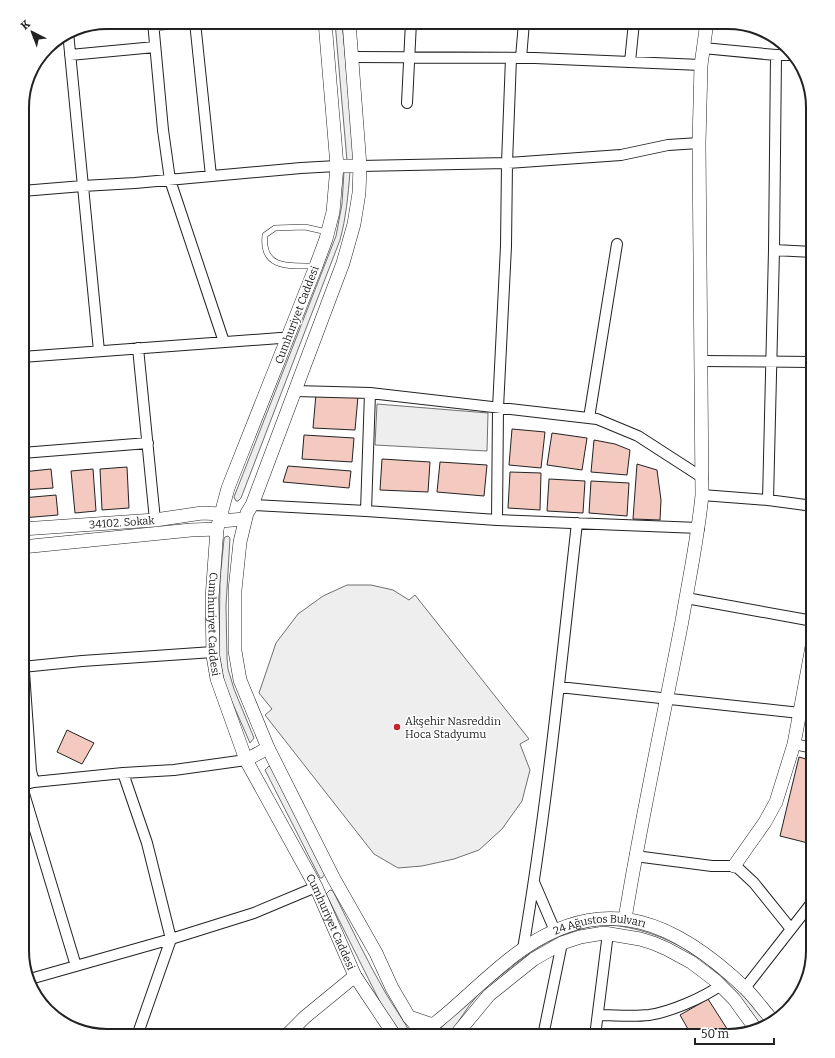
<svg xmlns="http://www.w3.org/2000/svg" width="835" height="1058" viewBox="0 0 835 1058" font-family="Bitter,serif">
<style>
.green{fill:#eee;stroke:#6f6f6f}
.building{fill:#f3c9c0;stroke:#222}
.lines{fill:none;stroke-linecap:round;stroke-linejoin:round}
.lane-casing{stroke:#222;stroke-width:6}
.street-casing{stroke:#222;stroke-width:12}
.secondary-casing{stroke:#222;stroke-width:14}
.lane{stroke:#fff;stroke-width:5}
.street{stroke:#fff;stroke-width:10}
.secondary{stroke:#fff;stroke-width:13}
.poi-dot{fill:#c62828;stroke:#fff;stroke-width:1.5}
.labels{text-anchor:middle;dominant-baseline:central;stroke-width:3;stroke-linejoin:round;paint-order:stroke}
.street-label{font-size:11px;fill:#222;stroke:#fff}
.poi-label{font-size:11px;fill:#222;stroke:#fff;text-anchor:start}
.rim{fill:none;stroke:#222;stroke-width:2}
</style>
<rect width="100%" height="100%" fill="#fff"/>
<!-- green -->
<path class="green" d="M335,22H342L355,155L353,161H347Z
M344,171L350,172C348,196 346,218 340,240L241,498L238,501H236L234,497L336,236L342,204Z
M377,404L488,413L487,451L375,445Z
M228,536L230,538L226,606L227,658L228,669L234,689L254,738L250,743L229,695L224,681L219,655L220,579L224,539L225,537Z
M347,585H371L393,590L409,600L415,595L529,739L520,744L530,770L522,801L502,829L479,850L454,859L422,866L398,868L374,854L265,715L272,709L259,693L276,643L298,614L323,596Z
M269,766L271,767L325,874L322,878H320L265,770Z
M330,890L333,891C350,925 366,959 385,992C393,1006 403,1019 411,1034L410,1036H397L326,894Z
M608,922C684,925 721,972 770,1023L761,1026C733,984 701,951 652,934C636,929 621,925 604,925C569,927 536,947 509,969C498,978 486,986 477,996C466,1008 458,1023 449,1036H437L435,1034C463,1006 490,977 523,954C533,947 543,940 554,935C571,927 589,924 608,922Z"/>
<!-- building -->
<path class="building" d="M316,394L358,396L355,430L313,428Z
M512,429L545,432L541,468L509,465Z
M552,433L587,438L582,470L547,465Z
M304,435L354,438L352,462L302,459Z
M594,440L615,444L630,450L627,475L591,472Z
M382,459L430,462L428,492L380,490Z
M440,462L487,465L484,496L437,492Z
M637,464L657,470L661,500L660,520L633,519Z
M288,466L351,471L349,488L283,482Z
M127,467L129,508L102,510L100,469Z
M51,469L53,488L22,490V472Z
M93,469L96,511L75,513L71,471Z
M510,472L541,473L540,510L508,508Z
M549,479L585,481L583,513L547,511Z
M591,481L629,483L627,516L589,513Z
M56,495L58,515L22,518V498Z
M67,730L94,743L82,764L57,752Z
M799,757L813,761V825L808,843L780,836Z
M708,999L731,1035L692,1036L680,1015Z"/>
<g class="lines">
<!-- lane casing -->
<g class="lane-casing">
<path id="lane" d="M315,266C291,266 261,270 265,235L275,228L305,227L327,232"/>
</g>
<!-- street casing -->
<g class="street-casing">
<path id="street" d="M153,22L163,130L170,180L224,342
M195,22L211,176
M153,25L192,22
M68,32L99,351
M703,48L776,55H794
M70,55L155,47
M353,57L535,58L701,65
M521,58L524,22
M630,62L634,22
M407,103L411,22
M360,166L507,163L621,155L668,145L699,143
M22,191L83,186L135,183L301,168L337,166
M774,250L813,252
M138,348L155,520
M22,357L280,338L288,339
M701,361L813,362
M295,391L370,393L597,419L638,436L703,478
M589,418L617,244
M22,453L148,443
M702,495L768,500L813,506
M768,500L774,250L776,55
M252,505L366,511L497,520L699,528
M366,511L370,393
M497,520L498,408L506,246L507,163L511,58
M686,598L813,621
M22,644L31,771L34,782
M22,667L82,661L213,652
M559,687L800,713
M794,744L813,748
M123,773L147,843L171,939L137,1036
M22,785L34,782L123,773L174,770L246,760
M22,787L76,966
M635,856L712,866H734L739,869L754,883L791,929
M534,882L555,931
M523,949C547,808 561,665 577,523
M30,979L171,939L254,913L316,887
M745,988L813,901
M599,1015C615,1015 632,1017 649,1015C670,1012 703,998 721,985
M543,1036L562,943
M595,1036L608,933"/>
</g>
<!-- secondary casing -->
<g class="secondary-casing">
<g id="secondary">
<path id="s1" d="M325,22L337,166L333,212L326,239L316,266L228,488L217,529L212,598L213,656L217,679L246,760L316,887L355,976L395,1036"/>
<path id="s2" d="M349,22L360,166L359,193L354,224L343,263L252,505L247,513L240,542L235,590V651L240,680L268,748L334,879L376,953L392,988L409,1017L433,1025C464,1001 491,971 523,949C608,890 678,924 745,988C755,998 764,1011 774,1022"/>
<path d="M812,105L813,113"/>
<path d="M337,166H360"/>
<path d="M220,521L245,519"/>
<path id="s3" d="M22,529L155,520L202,513L222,514"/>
<path d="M22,547L191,530L217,529"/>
<path d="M246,760L268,748"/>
<path d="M734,866L765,822L776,802L794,744L813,641"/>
<path d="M625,919C641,819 663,720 682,621C689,579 698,537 702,495L699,143L701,65L707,22"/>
<path d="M409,1017L425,1036"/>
<path d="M286,1036L305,1017L355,976"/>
<path d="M455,1036L489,995L534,959L562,943L580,937L604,933L640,939L653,943L667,949L691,962L716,981L734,999L755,1028"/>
</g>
</g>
<!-- lane -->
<use href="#lane" class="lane"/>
<!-- street -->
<use href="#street" class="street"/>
<!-- secondary -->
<use href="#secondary" class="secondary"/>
</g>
<!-- markers -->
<circle class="poi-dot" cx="397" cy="727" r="4"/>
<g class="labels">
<!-- street labels -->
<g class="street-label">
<text transform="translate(297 315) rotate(-69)">Cumhuriyet Caddesi</text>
<text stroke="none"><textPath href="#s3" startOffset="100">34102. Sokak</textPath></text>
<text stroke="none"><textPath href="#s1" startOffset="624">Cumhuriyet Caddesi</textPath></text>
<text stroke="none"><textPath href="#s1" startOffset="948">Cumhuriyet Caddesi</textPath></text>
<text stroke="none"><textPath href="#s2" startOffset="1283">24 Ağustos Bulvarı</textPath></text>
</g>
<!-- poi labels -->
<g class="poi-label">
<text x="405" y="721">Akşehir Nasreddin<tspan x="405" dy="13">Hoca Stadyumu</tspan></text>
</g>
</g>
<!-- crop -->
<path d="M0 0H835V1058H0ZM107 29H728A78 78 0 0 1 806 107V951A78 78 0 0 1 728 1029H107A78 78 0 0 1 29 951V107A78 78 0 0 1 107 29Z" fill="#fff" fill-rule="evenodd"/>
<path class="rim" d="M107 29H728A78 78 0 0 1 806 107V951A78 78 0 0 1 728 1029H107A78 78 0 0 1 29 951V107A78 78 0 0 1 107 29Z"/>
<!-- north arrow -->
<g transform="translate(32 32) rotate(318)" stroke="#ffffff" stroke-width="3" paint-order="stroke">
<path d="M0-3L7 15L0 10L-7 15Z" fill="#222222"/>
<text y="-6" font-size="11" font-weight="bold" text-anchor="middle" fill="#222222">K</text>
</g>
<!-- scale -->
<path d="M695 1038v6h79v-6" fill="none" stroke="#222222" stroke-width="2"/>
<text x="701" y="1038" font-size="12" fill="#222222" stroke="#ffffff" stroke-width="3" paint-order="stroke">50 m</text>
</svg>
